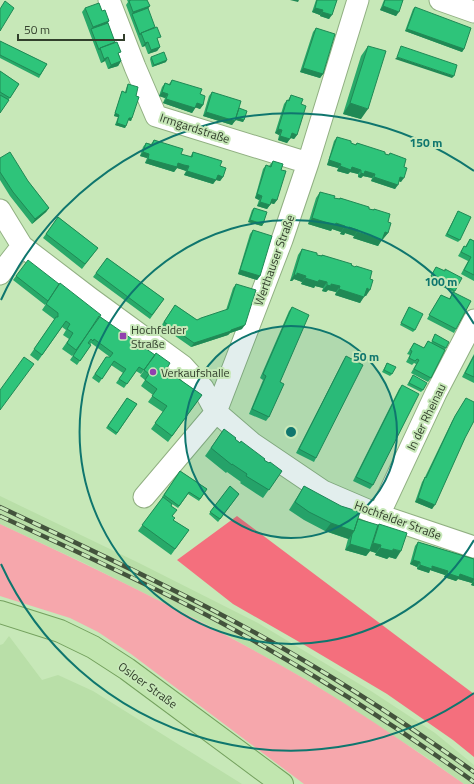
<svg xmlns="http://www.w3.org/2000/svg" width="474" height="784" viewBox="0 0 474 784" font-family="'Titillium Web',sans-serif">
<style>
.built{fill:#b9dfa8}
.green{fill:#f6a7ac}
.forest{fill:#f46f7d}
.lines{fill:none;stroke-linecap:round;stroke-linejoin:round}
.minor-casing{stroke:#91b082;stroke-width:23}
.major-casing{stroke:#74a15e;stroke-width:24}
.minor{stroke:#fff;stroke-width:21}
.major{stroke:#c1e6af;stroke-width:22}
.rail-casing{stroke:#43533c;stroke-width:4.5}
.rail{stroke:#c7e8b8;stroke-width:3;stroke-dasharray:9;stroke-linecap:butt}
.wall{fill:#28a969}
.shaded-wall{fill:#208955}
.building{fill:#2ec47a;stroke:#208955}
.ring{fill:none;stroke:#0f766e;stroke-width:2}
.poi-dot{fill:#9140af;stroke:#c7e8b8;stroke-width:1.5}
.labels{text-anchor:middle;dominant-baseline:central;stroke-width:4;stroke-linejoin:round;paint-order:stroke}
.street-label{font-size:12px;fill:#323f2c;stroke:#c7e8b8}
.poi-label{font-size:12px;fill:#323f2c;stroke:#c7e8b8;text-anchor:start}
.centre{fill:#0f766e;stroke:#c7e8b8;stroke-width:2}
.ring-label{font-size:12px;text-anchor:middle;font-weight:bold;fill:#0f766e;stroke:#c7e8b8;stroke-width:4;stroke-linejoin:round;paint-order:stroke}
</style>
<rect width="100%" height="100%" fill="#c7e8b8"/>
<!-- built -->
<path class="built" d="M0,496L139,563L258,623L371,691L435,733L474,765V784H464L426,757L312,683L214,628L84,563L0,524Z
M9,636L42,680L58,675L93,691L242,784H0V645L3,644Z"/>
<!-- green -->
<path class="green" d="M0,524C106,573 210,624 310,682C363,714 414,749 464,784H304L131,654L98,632L70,618L0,596Z"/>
<!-- forest -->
<path class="forest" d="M237,516L474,694V757L453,740L387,694L308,647L233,604L177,560Z"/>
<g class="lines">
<!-- minor casing -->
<g class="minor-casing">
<path id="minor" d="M109,0L135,67L156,116L308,163
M440,0L474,12
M0,210L22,246L90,298L183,366L203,388L216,412L252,443L323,491L379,515L474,547
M0,274L22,246
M144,497L216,412L282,240L308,163L358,0
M379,515L436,393L474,320"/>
</g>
<!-- major casing -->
<g class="major-casing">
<path id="major" d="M0,612L60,631L93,647L127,669L282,784"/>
</g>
<!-- minor -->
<use href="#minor" class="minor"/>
<!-- major -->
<use href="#major" class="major"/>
<!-- rail casing -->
<g class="rail-casing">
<path id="rail" d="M0,507C74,542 148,576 220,614C309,660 393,714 474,772
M0,516C73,550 147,583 218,621C307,669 392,723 474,782"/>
</g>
<!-- rail -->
<use href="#rail" class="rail"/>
</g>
<!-- wall -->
<path class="wall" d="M127,0H147L150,6L148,8L160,47L157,51L148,54L145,46L142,47L126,5L128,2Z
M316,0H337L329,19L320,16V15L312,12Z
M384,0H403L396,16L380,10Z
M415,7L464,49L462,52L405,31L413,9Z
M85,8L102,11L109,21L108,23L121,61L118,66L108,69L105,61L101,63L82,12Z
M316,28L323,74L320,78L300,72L313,32Z
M0,41L47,64L39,78L0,58Z
M368,46L361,119L343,114L361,56Z
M151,57L166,62L152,67L150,59Z
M0,71L19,84L0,113Z
M172,80L200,94L203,105L200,109L196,107L192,113L163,103L165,98L159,96L162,87L165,83L169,84Z
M128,84L136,96L132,118L131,121L128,120L125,128L115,125L118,117L114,116L121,94L122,91L125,92L127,86Z
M212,92L239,108L244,120L243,122L235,120L232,125L203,116L209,96Z
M291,95L301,104L297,135L294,139L290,138L287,143L278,140L279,135L275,133L284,104L287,100H288Z
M337,137L351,143L355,145L357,143L389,155L390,153L404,167L401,182L399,181L395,189L371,181L372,178L363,176L361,178L358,177V174L350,172L348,174L337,171L338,168L327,165L334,141Z
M154,140L181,154L190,157L193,152L220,166L223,177L220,181L216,180L213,184L184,175L186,171L181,169L177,168L174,172L145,163L147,158L140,156L143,147L146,143L151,144Z
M0,158L28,181L49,208L46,212L32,224L10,196L0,180Z
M273,161L281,170L277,200L274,204L271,203L267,209L257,206L259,200L255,198L263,169L266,165L269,166Z
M320,192L334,198L339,199L340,198L373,210L374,209L388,222V233L383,239L382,238L378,246L353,238L354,236L345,233L344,235L340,234L341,232L332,229L331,231L308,224L316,198Z
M254,208L263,224L262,226L248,222L252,210Z
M458,211L460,240L458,242L445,236Z
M58,217L98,248L82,269L43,238Z
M253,230L260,276L257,280L238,274L250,234Z
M470,239L474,241V281L461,274L468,261L458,256L464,246L465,247Z
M302,249L317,255L321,256L322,255L351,265L370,279L366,296L364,295L360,303L335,295L336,292L328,290L326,292L322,291L323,288L315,286L314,288L301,284L302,282L294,279L292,281H290L298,255Z
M107,258L164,299L150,319L93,277Z
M436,267L455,291L454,293L456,329L454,333L427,319L441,295L449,299L453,292L443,287L444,285L430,278Z
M16,276L99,316L166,370L202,395L168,442L151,429L163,412L148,402L153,395L141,386L145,380L140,376L152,359L141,374L136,371L124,388L116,383L123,373L111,365L99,383L92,378L106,357H110L91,343L90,345H91L77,365L70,360L74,354L72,356L62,349L69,339L63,335L66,330L62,327L38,361L30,355L54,320V319L42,310L48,301L45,305L13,280Z
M236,284L242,329L230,333L228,335L191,347L161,326L175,305L197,320L226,310L233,288Z
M292,307L280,382L269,417L266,421L249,414L263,380L260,378L289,311Z
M409,307L415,330L413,332L400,325Z
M435,334L446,348L431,378L428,382L411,373L416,364L414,363L412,365L406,362L410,355L407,354L414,343L424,348L428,341L431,343Z
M474,354V383L462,377Z
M346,356L316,458L314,462L296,453L343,361Z
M387,363L392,374L390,376L382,372Z
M413,375L423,390L421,392L407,385Z
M402,385L373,485L370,489L353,481L399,389Z
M127,398L137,404L116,435L106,428Z
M466,398L465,438L432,509L415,502L422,482L425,477L452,421Z
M224,429L235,439L264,460L282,471L263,498L240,483L241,482L227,472L226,473L205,456Z
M180,471L207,489L199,501L188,494L178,508L172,504L171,506L173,520L189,530L171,555L138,531L163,497H162Z
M230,486L239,494L218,522L209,514Z
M304,486L358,519L377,526L379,524L396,559L389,557L387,559L375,555L376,553L370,551L366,556L345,550L348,539L325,531L304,520L289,510Z
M418,542L474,559V586L471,585L472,583L458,579L456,581L444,577L445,575L430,570L429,573L417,569V567L410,564L415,546Z"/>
<!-- shaded-wall -->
<path class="shaded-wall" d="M290,0H299L298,2Z
M150,6L147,10L132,14L133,12Z
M383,6L399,12L396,16L380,10Z
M315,8L323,10L320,15L312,12Z
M322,12L332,15L329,19L320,16Z
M109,21L106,25L91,29L93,27Z
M407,29L464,49L462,52L405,31Z
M148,42L145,46L142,47L145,43Z
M160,47L157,51L148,54L151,50Z
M108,57L105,61L101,63L104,59Z
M397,57L454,76L452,78L395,59Z
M167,60L166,62L152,67L154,65Z
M121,61L118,66L108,69L111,65Z
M303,68L323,74L320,78L300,72Z
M162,92L168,94L165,98L159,96Z
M166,99L195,108L192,113L163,103Z
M197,103L203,105L200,109L194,107Z
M350,103L368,109L361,119L343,114Z
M206,112L235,121L232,125L203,116Z
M115,113L119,115L118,117L114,116Z
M235,117L244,120L243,122L234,119Z
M129,118H132L131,121L128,120Z
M117,123L126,126L125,128L115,125Z
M278,129L282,130L279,135L275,133Z
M292,133L297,135L294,139L289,137Z
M280,136L290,139L287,143L278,140Z
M143,152L149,154L147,158L140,156Z
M148,159L178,163L189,166L186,171L177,168L174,172L145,163Z
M329,160L341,164L338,168L327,165Z
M340,166L352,167L361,170L358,174L350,172L348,174L337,171Z
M187,171L218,175L223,177L220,181L216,180L213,184L184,175Z
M365,171L375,174L372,178L363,176L361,178L358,177L361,173Z
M374,177L398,185L395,189L371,181Z
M400,177L404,178L401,182L398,181Z
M257,194L262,196L259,200L255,198Z
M272,199L277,200L274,204L269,203Z
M260,202L270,205L267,209L257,206Z
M49,208L46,212L32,224L35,219Z
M312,218L336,223L345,226L341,232L332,229L331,231L308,224Z
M250,220L263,224L262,226L248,222Z
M349,227L358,230L354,236L345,233L344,235L340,234L344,228Z
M357,232L382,240L378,246L353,238Z
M385,232L388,233L383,239L380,238Z
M240,270L260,276L257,280L238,274Z
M297,273L306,276L302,282L294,279L292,281H290L294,275Z
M305,278L319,280L327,282L323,288L315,286L314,288L301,284Z
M331,284L340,286L336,292L328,290L326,292L322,291L327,285Z
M367,288L370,290L366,296L362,295Z
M339,289L364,297L360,303L335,295Z
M245,325L242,329L230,333L228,335L191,347L194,343Z
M418,498L435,505L432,509L415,502Z
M331,523L354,531L349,539L325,531Z
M373,543L381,545L376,553L370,551L366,556L345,550L350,544L369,549Z
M380,548L393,549L401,551L396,559L389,557L387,559L375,555Z
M413,560L420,562L417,567L410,564Z
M420,565L432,566L448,571L445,575L430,570L429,573L417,569Z
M447,573L460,574L474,579V580L472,583L458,579L456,581L444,577Z
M474,581V586L471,585Z"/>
<!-- building -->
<path class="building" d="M131,0H147L150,6L133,12L129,1Z
M317,0H337L332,15L322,12L323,10L315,8Z
M385,0H403L399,12L383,6Z
M5,1L14,8L0,31V9Z
M99,3L102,11L105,10L109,21L93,27L85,8Z
M415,7L471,28L464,49L407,29Z
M148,8L155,27L141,33L140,35L132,14Z
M108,23L115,42L100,48L99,50L91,29Z
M157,27L161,37L157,38L160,47L151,50L148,42L145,43L141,33Z
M316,28L335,34L323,74L303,68Z
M0,41L47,64L40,75L0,55Z
M117,42L121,52L118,53L121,61L111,65L108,57L104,59L100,48Z
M368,46L386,51L368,109L350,103Z
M401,46L457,65L454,76L397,57Z
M164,52L167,60L154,65L151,57Z
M0,71L19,84L10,98L0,92Z
M172,80L202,89L200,94L205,96L203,105L197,103L195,108L166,99L168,94L162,92L165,83L170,85Z
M128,84L138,87L136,96L139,97L132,118H129L126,126L117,123L119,115L115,113L122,91L126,93Z
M212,92L241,101L235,121L206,112Z
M0,95L9,100L0,113Z
M291,95L303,99L301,104L306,106L297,135L292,133L290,139L280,136L282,130L278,129L287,100L289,101Z
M239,108L247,111L244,120L236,117Z
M337,137L351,141V143L356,145L357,143L385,152V154L389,155L390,153L406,159L404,167L407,168L404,178L400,177L398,185L374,177L375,174L365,171L364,174L361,173V170L352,167L351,170L340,166L341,164L329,160Z
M154,140L183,149L181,154L192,157L193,152L222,161L220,166L226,168L223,177L218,175L216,180L187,171L189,166L184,165L178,163L177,167L148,159L149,154L143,152L146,143L152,145Z
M10,152L28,181L49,208L35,219L13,192L0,172V158Z
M273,161L283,164L281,170L286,171L277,200L272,199L270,205L260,202L262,196L257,194L266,165L271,167Z
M320,192L335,196L334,198L340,199V198L369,207V209L374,210V209L390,214L388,222L391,223L388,233L385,232L382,240L357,232L358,230L349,227L348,229L344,228L345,226L336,223L335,225L312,218Z
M254,208L267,212L263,224L250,220Z
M458,211L471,217L460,240L447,234Z
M58,217L98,248L85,264L46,234Z
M253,230L272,236L260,276L240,270Z
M470,239L474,241V275L464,270L471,257L461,252L464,246L466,247Z
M302,249L317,253V255L322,256V255L352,264L351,265L355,267L356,266L372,271L370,279L373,280L370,290L367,288L364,297L339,289L340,286L331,284V286L327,285V282L319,280L318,282L305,278L306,276L297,273V275H294Z
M107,258L164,299L152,315L96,273Z
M28,260L59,284L48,301L16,276Z
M436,267L445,271V269L462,278L455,291L444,285L445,283L431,276Z
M60,283L101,315L76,350L67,343L73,333L67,329L70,324L66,321L42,355L34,349L56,317H58V313L46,304Z
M236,284L256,290L245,325L231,330V331L194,343L164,322L175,305L197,320L201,318L228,309Z
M453,292L471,301L456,329L429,315L441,295L450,299Z
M292,307L309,315L280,382L284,384L269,417L252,409L266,376L263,374Z
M409,307L423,314L415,330L401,323Z
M99,316L155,355L144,370L139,367L127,384L119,379L126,369L114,361L102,379L95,374L106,357H110L113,353L94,339L93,341L91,339L88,343L91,345L80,361L73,356Z
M435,334L449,342L446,348L432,341Z
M428,341L445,350L431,378L414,369L419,360L417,359L415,361L409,358L412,351L410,350L414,343L424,348Z
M156,353L170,363L166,370L202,395L172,436L155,423L167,406L152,396L157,389L145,380L149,374L144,370Z
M346,356L363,365L316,458L299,449Z
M474,356V377L465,373Z
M24,357L34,364L0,410V390Z
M387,363L396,367L392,374L384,370Z
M413,375L427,383L423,390L409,383Z
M402,385L419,394L373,485L356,477Z
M127,398L137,404L117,433L108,426Z
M466,398L474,402V421L465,438L435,505L418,498L425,477L426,478L455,416Z
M224,429L236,438L235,439L240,443L241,441L265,459L264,460L269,463L270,462L282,471L269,490L246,476L247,474L232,464V465L211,448Z
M180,471L207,489L200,499L189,492L179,506L164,495Z
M230,486L239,494L220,519L210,512Z
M304,486L341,506L360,512L354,531L331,523L309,512L295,502Z
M163,497L172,504L171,506L177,510L172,516L175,518L173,520L189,530L175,549L142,525Z
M358,519L378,525L370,550L350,544L352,534L354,531Z
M379,524L407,533L401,551L393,549V551L380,548L381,545L373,543Z
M418,542L474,559V579L460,574L459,577L447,573L448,571L432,566V569L420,565V562L413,560Z"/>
<!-- distance rings -->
<circle cx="291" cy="432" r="106" fill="#0f766e" fill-opacity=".12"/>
<g class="ring">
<circle cx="291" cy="432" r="106"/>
<path d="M474 540A212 212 0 1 1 474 324"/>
<path d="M474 693A319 319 0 0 1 1 564M1 300A319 319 0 0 1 474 171"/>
</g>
<!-- markers -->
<g class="poi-dot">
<rect x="119" y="332" width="8" height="8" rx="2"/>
<circle cx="153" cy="372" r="4"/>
</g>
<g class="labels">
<!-- street labels -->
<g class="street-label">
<text transform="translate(195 128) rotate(18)">Irmgardstraße</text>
<text transform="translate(274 260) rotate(-70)">Werthauser Straße</text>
<text transform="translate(426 417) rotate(-64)">In der Rheinau</text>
<text transform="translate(398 520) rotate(20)">Hochfelder Straße</text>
<text transform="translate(148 685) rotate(36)">Osloer Straße</text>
</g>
<!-- poi labels -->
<g class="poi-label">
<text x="131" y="329">Hochfelder<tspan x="131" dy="14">Straße</tspan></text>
<text x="161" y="372">Verkaufshalle</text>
</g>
</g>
<circle cx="291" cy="432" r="6" class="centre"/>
<g class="ring-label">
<text x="426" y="147">150 m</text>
<text x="441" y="286">100 m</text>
<text x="366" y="361">50 m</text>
</g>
<!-- scale -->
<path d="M18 34v6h106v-6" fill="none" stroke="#323f2c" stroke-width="2"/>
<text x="24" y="34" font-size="12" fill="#323f2c" stroke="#c7e8b8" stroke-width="3" paint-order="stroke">50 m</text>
</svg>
